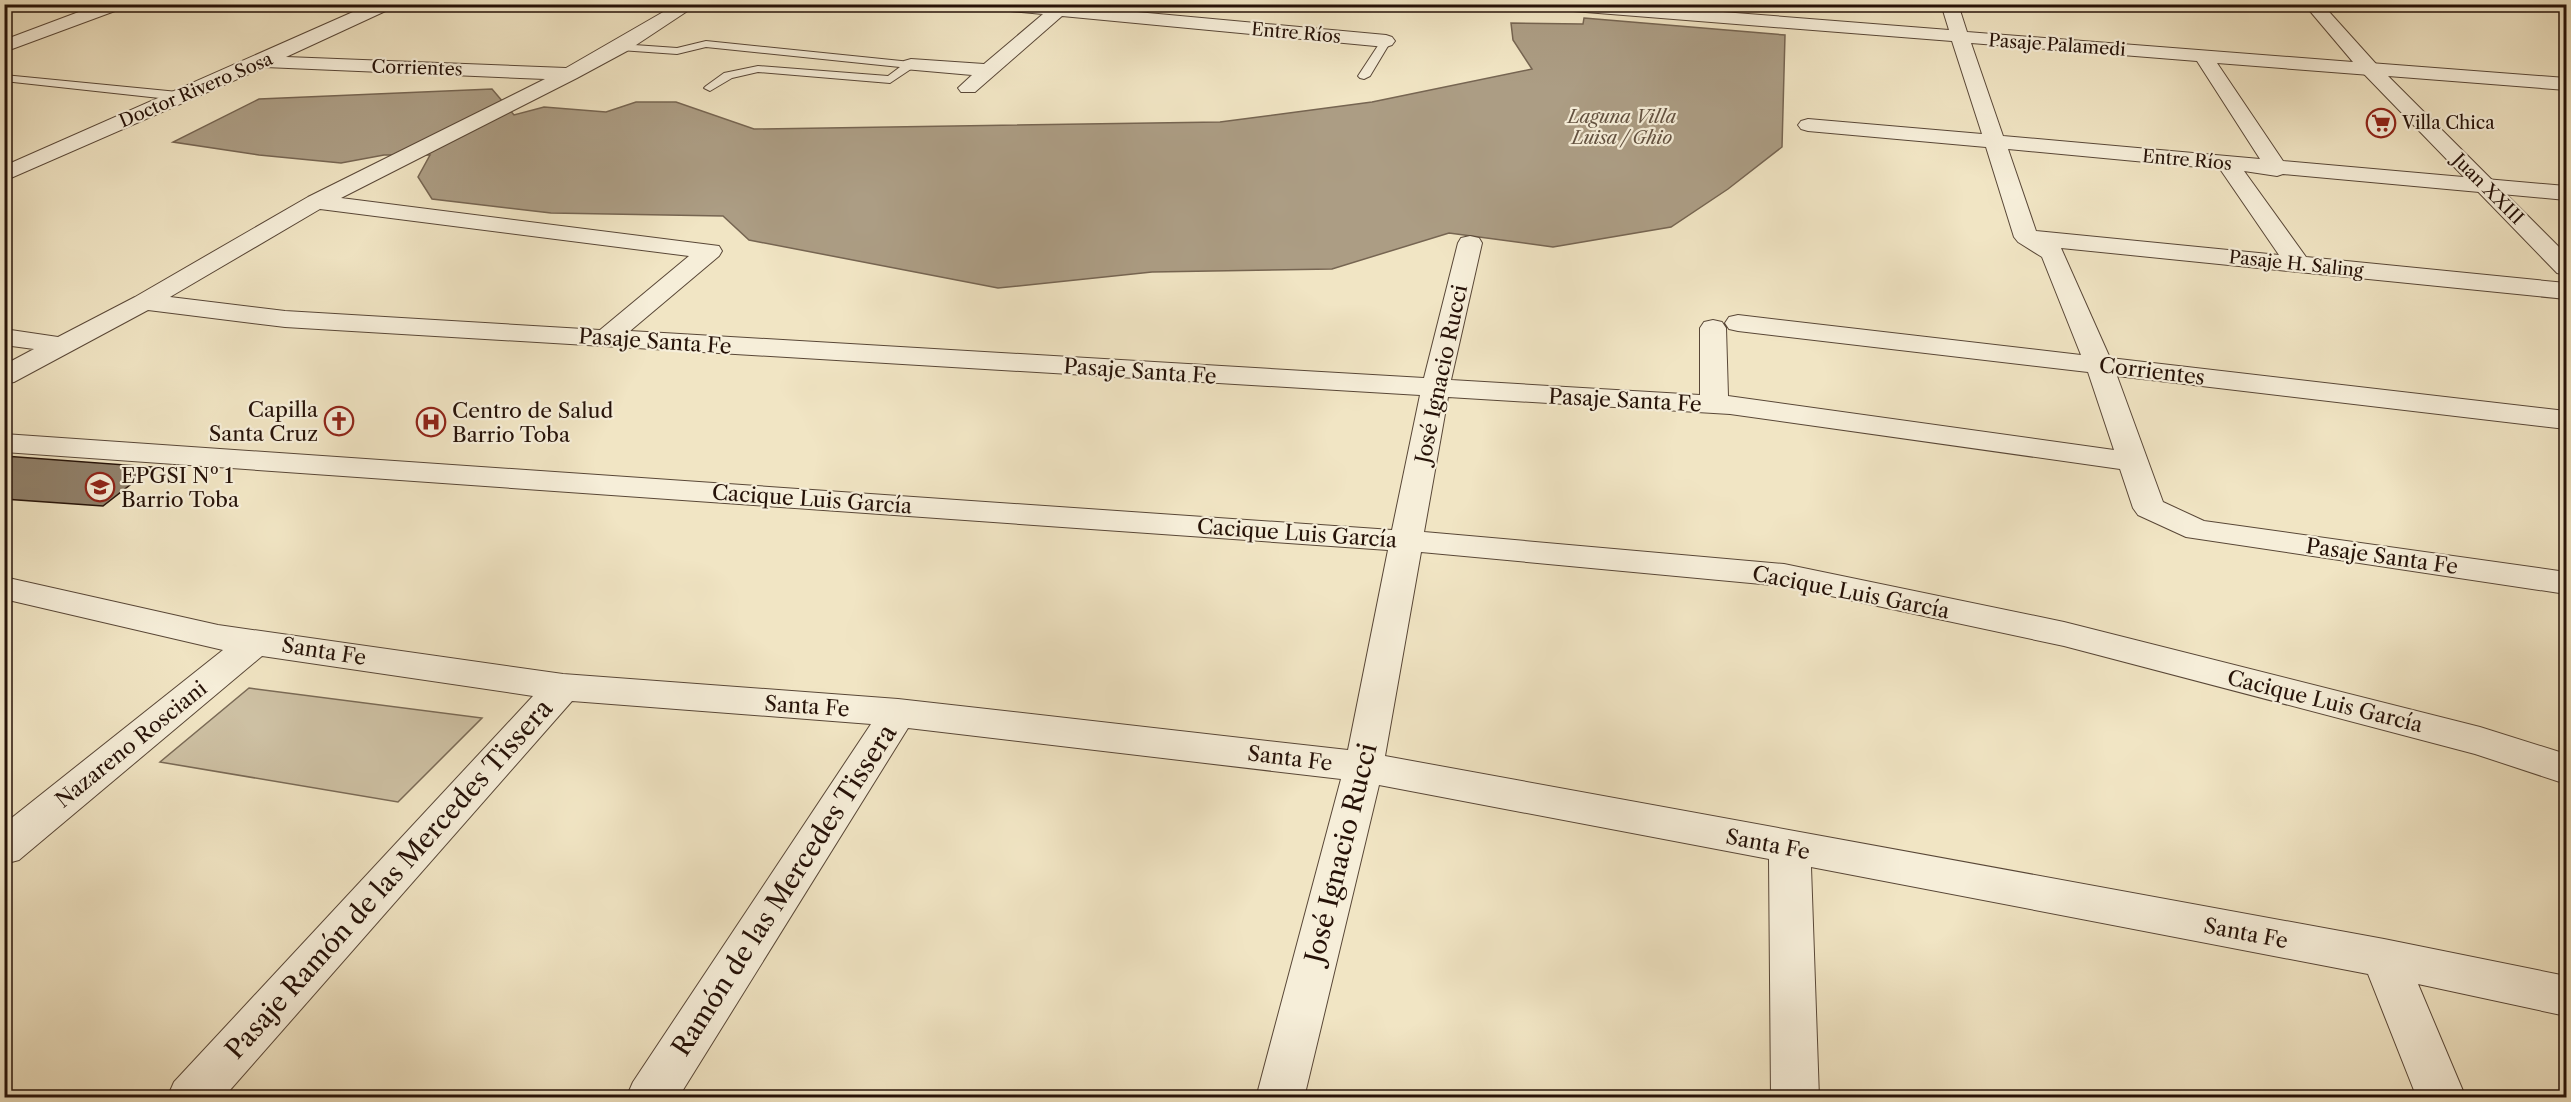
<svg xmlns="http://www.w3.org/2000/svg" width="2571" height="1102" viewBox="0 0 2571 1102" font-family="'Libre Caslon Text',serif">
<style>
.green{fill:#cec1a4;stroke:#7a6a56;stroke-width:1.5}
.water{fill:#ac9d84;stroke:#766552;stroke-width:1.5}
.building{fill:#90806a;stroke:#261208;stroke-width:1.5}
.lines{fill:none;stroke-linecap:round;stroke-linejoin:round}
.service-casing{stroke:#594737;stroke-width:2}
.minor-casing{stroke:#594737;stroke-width:2}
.tertiary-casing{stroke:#594737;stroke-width:2}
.service{fill:#f6eed9;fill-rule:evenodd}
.minor{fill:#f6eed9;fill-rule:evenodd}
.tertiary{fill:#f6eed9;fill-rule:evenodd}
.labels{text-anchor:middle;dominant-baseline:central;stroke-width:4.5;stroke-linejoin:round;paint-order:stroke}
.far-street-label{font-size:18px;fill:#261208;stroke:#f6eed9}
.far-water-label{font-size:18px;font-style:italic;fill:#625140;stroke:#f6eed9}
.far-poi-label{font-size:18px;fill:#261208;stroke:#f6eed9;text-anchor:start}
.street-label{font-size:21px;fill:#261208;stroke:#f6eed9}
.poi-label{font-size:21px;fill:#261208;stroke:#f6eed9;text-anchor:start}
.near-street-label{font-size:26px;fill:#261208;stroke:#f6eed9}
</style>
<rect width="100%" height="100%" fill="#f1e5c4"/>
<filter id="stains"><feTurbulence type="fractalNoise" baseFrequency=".00333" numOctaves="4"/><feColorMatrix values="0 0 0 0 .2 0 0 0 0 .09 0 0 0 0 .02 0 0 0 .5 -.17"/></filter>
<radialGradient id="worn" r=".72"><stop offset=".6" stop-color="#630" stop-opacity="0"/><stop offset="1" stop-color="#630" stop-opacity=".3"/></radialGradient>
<!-- green -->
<path class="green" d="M249,688L482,718L398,802L160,762Z"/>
<!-- water -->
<path class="water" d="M1662,5H1758L1764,10Z
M1584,18L1785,35L1782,147L1728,189L1671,227L1553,247L1449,233L1332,269L1152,272L998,288L749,240L723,216L551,213L432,199L418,177L430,155H384L341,163L259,155L173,142L259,99L492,89L514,115L544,107L606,112L636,102H676L754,129L1220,122L1372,102L1532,69L1513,40L1511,23L1583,24Z"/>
<!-- building -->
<path class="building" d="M4,456L153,467L103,506L4,499Z"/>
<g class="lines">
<!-- service casing -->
<g class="service-casing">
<path id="service" d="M1386,38L1391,41L1370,76L1364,79L1360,78L1358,76L1381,41Z
M706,41L911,62L917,65L890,83L758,72L732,78L710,91L704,88L706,86L724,73L758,66L888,76L900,67L706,47L677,54L620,50L615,47L620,44L677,48Z
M4,75L178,92L184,96L178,100L4,81Z"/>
</g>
<!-- minor casing -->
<g class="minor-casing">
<path id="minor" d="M100,4H125L123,8L4,52V40Z
M371,4H394L392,8L286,57L566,68L677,4H698L627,51L577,78L341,198L719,246L722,251L719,256L630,331L1424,378L1458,243L1461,238L1470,236L1479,238L1482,243L1451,380L1700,395V328L1704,322L1713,320L1722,322L1726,328L1728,396L2114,450L2088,372L1738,331L1729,329L1725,323L1729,317L1738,315L2081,355L2042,257L2018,242L2014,237L1986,147L1808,131L1801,129L1798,125L1801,121L1808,119L1982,134L1952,41L1548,9L1540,4H1621L1949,30L1941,4H1958L1967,32L2353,62L2304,4H2322L2377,65L2380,69L2377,73L2370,75L2217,63L2283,161L2566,186V200L2283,174L2277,176L2244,171L2306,257L2566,283V299L2061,248L2110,358L2566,411V429L2117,376L2163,502L2204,521L2566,572V594L2186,537L2138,515L2133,508L2120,469L1730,414L1448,397L1424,532L1784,564L2064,622L2480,727L2566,754V784L2475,754L2064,646L1784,586L1421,552L1385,756L2384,939L2566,976V1016L2418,984L2466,1098H2417L2368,974L1811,867L1819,1098H1771L1769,859L1379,785L1304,1098H1256L1341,779L908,728L678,1098H626L633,1082L871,724L572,701L223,1098H167L174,1082L533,696L262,656L19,860L4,864V824L223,650L4,599V577L218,625L563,674L898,699L1348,750L1388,550L4,452V434L1392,530L1420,395L285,327L148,310L14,382L4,384V365L34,349L4,345V329L58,337L135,297L308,197L545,79L265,67L4,181V166ZM1971,43L2197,61L2260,159L2003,136ZM2008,149L2220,169L2279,255L2036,231ZM320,209L689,256L600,330L285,311L170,297Z
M982,4H1073L1072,6L1386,35L1392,37L1395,41L1392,45L1386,47L1062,16L975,92H961L958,88L972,75L904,69L901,65L904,61L911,59L984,64L1043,14L990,9Z"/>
</g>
<!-- tertiary casing -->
<g class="tertiary-casing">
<path id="tertiary" d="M2370,63L2566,78V90L2388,76L2566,254V275L2557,273L2363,73L2360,69L2363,65Z"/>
</g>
<!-- service -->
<use href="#service" class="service"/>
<!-- minor -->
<use href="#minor" class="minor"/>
<!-- tertiary -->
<use href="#tertiary" class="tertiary"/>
</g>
<!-- icons -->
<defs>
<g id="supermarket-ring" transform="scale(1.5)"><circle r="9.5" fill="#f6eed9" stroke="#8f2418" stroke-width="1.5"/><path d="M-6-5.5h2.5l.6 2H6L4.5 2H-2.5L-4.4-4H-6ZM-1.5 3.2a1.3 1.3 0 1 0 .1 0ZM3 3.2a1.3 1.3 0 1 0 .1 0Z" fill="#8f2418"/></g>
<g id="church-ring" transform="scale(1.5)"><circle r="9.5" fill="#f6eed9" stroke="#8f2418" stroke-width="1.5"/><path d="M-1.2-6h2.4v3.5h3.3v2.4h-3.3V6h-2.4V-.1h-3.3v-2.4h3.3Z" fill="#8f2418"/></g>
<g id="hospital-ring" transform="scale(1.5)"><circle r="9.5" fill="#f6eed9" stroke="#8f2418" stroke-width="1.5"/><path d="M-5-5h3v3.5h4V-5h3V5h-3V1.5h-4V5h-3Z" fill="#8f2418"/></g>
<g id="school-ring" transform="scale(1.5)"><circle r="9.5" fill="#f6eed9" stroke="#8f2418" stroke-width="1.5"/><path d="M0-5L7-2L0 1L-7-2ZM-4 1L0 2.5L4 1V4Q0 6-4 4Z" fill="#8f2418"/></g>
</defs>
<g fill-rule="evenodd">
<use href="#supermarket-ring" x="2381" y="123"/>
<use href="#church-ring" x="339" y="421"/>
<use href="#hospital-ring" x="431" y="422"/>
<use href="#school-ring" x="100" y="487"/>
</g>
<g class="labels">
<!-- far-street labels -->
<g class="far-street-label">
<text transform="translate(1296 33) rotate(5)">Entre Ríos</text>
<text transform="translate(2057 45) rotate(4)">Pasaje Palamedi</text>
<text transform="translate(417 68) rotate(2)">Corrientes</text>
<text transform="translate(196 90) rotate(-23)">Doctor Rivero Sosa</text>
<text transform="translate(2187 160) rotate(5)">Entre Ríos</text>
<text transform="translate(2488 189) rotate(45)">Juan XXIII</text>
<text transform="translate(2296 264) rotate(6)">Pasaje H. Saling</text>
</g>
<!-- far-water labels -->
<g class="far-water-label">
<text x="1622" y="117">Laguna Villa<tspan x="1622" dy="21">Luisa / Ghio</tspan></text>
</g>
<!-- far-poi labels -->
<g class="far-poi-label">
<text x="2402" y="123">Villa Chica</text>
</g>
<!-- street labels -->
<g class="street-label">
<text transform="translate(655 341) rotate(4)">Pasaje Santa Fe</text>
<text transform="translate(1140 371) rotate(4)">Pasaje Santa Fe</text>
<text transform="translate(2152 371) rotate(7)">Corrientes</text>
<text transform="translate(1441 374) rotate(-78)">José Ignacio Rucci</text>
<text transform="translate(1625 400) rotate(3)">Pasaje Santa Fe</text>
<text transform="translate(812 499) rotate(4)">Cacique Luis García</text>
<text transform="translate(1297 533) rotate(4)">Cacique Luis García</text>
<text transform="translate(2382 556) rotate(8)">Pasaje Santa Fe</text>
<text transform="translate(1851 592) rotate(11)">Cacique Luis García</text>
<text transform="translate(324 651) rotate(9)">Santa Fe</text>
<text transform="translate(2325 701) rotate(14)">Cacique Luis García</text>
<text transform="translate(807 706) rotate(4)">Santa Fe</text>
<text transform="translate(131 744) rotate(-39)">Nazareno Rosciani</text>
<text transform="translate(1290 758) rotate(7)">Santa Fe</text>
<text transform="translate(1768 844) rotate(11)">Santa Fe</text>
<text transform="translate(2246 933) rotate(11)">Santa Fe</text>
</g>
<!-- poi labels -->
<g class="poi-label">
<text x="318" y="409" text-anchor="end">Capilla<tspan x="318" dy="24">Santa Cruz</tspan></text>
<text x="452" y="410">Centro de Salud<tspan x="452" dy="24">Barrio Toba</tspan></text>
<text x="121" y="475">EPGSI Nº 1<tspan x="121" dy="24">Barrio Toba</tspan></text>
</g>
<!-- near-street labels -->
<g class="near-street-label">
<text transform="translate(1341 853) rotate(-76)">José Ignacio Rucci</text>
<text transform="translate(389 879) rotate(-48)">Pasaje Ramón de las Mercedes Tissera</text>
<text transform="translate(784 890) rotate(-57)">Ramón de las Mercedes Tissera</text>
</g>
</g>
<!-- margin -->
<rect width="2571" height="1102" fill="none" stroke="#f1e5c4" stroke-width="24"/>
<rect x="6" y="6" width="2559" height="1090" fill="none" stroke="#261208" stroke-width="3"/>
<rect x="12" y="12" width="2547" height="1078" fill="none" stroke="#261208" stroke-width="1.5"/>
<rect width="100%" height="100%" filter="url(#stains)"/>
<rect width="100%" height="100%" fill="url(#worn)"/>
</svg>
